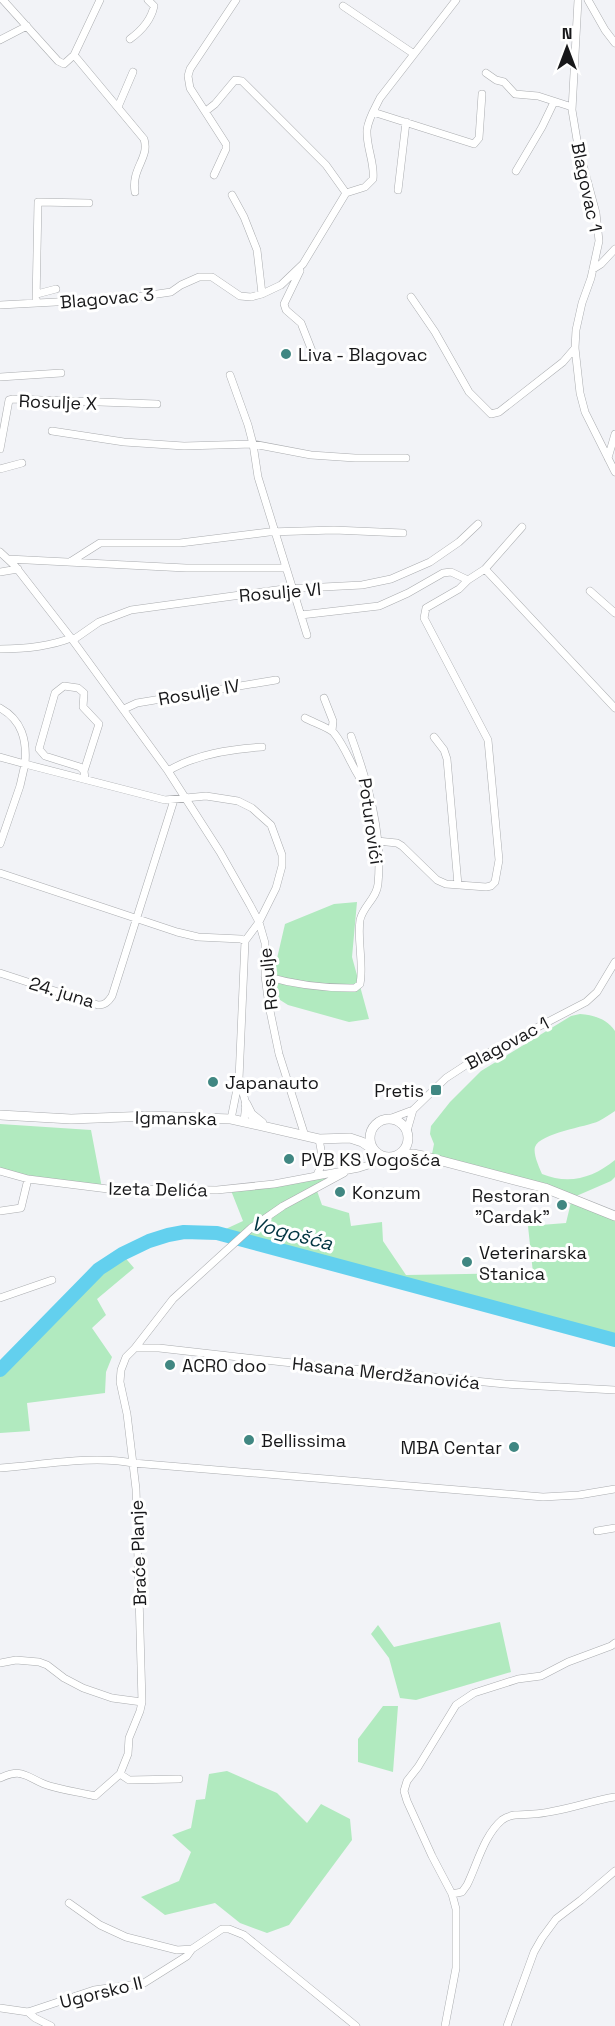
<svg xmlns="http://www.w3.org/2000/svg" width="615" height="2026" viewBox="0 0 615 2026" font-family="'Space Grotesk',sans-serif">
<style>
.green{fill:#b1eabf}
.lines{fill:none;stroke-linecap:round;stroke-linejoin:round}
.river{stroke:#63d0ee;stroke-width:14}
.minor-casing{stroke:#aaacaf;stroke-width:8}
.major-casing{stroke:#aaacaf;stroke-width:10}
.minor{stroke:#fff;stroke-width:7}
.major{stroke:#fff;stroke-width:9}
.poi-dot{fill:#408782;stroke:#fff;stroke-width:2}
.labels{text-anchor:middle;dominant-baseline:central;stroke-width:6;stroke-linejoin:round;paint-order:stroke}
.street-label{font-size:18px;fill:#18181a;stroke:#fff}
.poi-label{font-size:18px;fill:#18181a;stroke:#fff;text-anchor:start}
.water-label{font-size:20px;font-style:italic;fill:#003541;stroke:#fff}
</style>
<rect width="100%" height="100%" fill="#f2f3f7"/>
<!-- green -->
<path class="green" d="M357,902L352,957L369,1019L349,1022L288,1005L269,993L285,924L334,904Z
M580,1014C594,1015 607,1019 615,1031V1111C610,1114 605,1118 599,1121C586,1127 540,1133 535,1147C533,1154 539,1167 542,1174C569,1185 593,1178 615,1160V1177L611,1181L574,1197L615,1216V1340L217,1233L243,1221L230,1188L344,1171L316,1188L322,1205L349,1213L351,1226L382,1222L383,1241L406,1275L533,1273L528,1226L566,1223L572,1198L431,1159L434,1144L430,1134L431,1126L450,1102L481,1071L571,1016Z
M0,1124L91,1130L102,1188L61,1182L0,1170Z
M122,1254L134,1268L97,1299L106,1315L92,1328L112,1357L106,1372L105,1393L27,1403L30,1431L0,1433V1370L99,1269Z
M500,1622L511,1672L416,1700L400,1698L389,1658L371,1634L378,1625L394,1647Z
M383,1706H398L393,1772L358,1762V1739Z
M227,1771L277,1793L307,1823L321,1804L350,1819L352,1840L289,1925L267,1933L240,1923L215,1903L165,1915L141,1897L179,1881L191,1852L172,1835L191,1828L196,1800L205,1799L209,1774Z"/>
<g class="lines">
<!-- river -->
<path class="river" d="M0,1370L99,1269L122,1254L149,1241L168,1235L184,1232L217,1233L615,1340"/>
<!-- minor casing -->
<g class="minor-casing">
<path id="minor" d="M3,0L58,61L64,64L74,55L100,0
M578,0L572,110L578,146L596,213L599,241L591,278L582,303L576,330L575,348L580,393L585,412L615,472
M588,0L605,30L615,43
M343,6L414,54
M130,39C141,31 151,21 154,6L148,0
M0,40L27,26
M74,55L144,139C150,158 131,168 135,192
M486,73L496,80L504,82L515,94L538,96L572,107
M118,107L133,72
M206,111L215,104L235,80L242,81L326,165L346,193
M373,112L474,144L479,138L482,94
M516,171L542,127L554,102
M214,175L226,149V144L190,88L188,76L190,69L236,0
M398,190L406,122
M232,195L244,217L257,250L262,294
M593,269L601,264L615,249
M300,271L284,304L286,310L301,323L312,351
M37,294L56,289
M411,297L435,332L469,392L491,414L499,412L563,362L575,348
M36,303L38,202L89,203
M0,305L130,298L171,292L181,285L199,277H212L240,296L251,297L262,294L281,285L303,264L346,193L365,187L373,179C375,163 366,147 367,130C368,119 375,108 380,98L456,0
M230,375L248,425L253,444L258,477L307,635
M0,377L61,373
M52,431L124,442L184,446L253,444L311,455L355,458H406
M0,449L9,400L13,399L157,404
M608,458L615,434
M0,469L22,463
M0,552L15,566L71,638L168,771L220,852L250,905L259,922L265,943V976L269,1006L279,1054L305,1136
M8,559L186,568H286
M70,562L100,543H180L269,532L334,530L403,533
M485,569L615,708
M0,572L18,569
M590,591L615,613
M301,615L379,606L408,593L443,573L451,572L468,580L485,569L522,527
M73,640L99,622L131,610L284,589L362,585L391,579L430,562L459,542L478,524
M0,649C25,649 48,647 71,638
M324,698L333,721L332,731
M0,708C22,720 27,740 25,764L165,800L206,796L238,801L252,808L271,825L282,855V866L276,888L259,922L245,941L239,1079L231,1119
M124,709L137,703L276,680
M305,718C312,722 330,728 334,733C348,750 353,773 368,789
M434,737L444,750L447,759L458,885
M0,757L25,764L20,786L0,844
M84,771L80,767L45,756L39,749L55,693L64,686L78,688L84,693L83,707L99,724L84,771L85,779
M168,771C196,754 230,749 262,747
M377,841L397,843L402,846L437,880L446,884L486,887L491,886L495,882L499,860L488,740L424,618L426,608L459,589L468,580
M0,873L177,932L198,937L241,939L245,941
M0,973L98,1005C105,1005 108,1002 112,996L174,800
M265,976C292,984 321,988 350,988H355L360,984C364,963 357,941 360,920C363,906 377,898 378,884C383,834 368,783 351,736
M240,1082L246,1104L244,1121
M389,1119L413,1110
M407,1131L413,1110L446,1078L469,1063L586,1002L597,992L615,962
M0,1171L28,1179L108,1189L217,1190L274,1184L359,1168L394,1157
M317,1175L323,1161L319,1139
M0,1211L21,1208L28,1179
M0,1298L52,1280
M135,1348L173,1299L251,1228L283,1206L344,1173
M0,1468C42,1465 92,1455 133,1463L543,1497L579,1495L615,1489
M597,1531L615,1528
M0,1663L16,1660L39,1662L47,1665L64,1678L83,1688L112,1698L142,1702
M120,1774L129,1780L179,1779
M0,1778C22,1768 25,1776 44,1784C60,1790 79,1792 95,1796L120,1774L128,1754L129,1738L140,1711L142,1702L136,1489L127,1414L120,1382L121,1370L126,1357L135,1348H159L283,1362L505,1384L615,1390
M452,1894L462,1892L467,1885C477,1865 484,1835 502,1820C511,1813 523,1815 533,1814C559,1813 589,1801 615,1797
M69,1903L100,1925L126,1937L177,1950L192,1949L222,1929H229L244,1935L356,2026
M0,2008L28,2012L94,1990L144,1983L187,1956L192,1949
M28,2012L35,2018L51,2026
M445,2026L456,1968V1909L452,1894L432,1856L407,1801L404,1791L407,1781L418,1767L456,1705L474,1693L518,1679L541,1676L568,1662L611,1646L615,1643
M507,2026L534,1952L542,1938L556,1919L581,1900L615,1871"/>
</g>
<!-- major casing -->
<g class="major-casing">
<path id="major" d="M246,1104L251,1114L262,1123
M0,1115L71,1119L150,1116L231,1119L319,1139L350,1138L362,1142L375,1151
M370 1138a19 19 0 1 1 38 0a19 19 0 1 1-38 0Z
M399,1155L413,1154L423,1156L545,1188L615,1216"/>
</g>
<!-- minor -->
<use href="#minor" class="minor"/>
<!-- major -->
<use href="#major" class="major"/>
</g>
<!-- markers -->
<g class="poi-dot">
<circle cx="286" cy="354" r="6"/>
<circle cx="213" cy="1082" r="6"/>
<rect x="430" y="1084" width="12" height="12" rx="3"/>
<circle cx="289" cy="1159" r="6"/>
<circle cx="340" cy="1192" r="6"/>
<circle cx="562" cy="1205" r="6"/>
<circle cx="467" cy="1262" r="6"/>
<circle cx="170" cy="1365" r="6"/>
<circle cx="249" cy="1440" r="6"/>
<circle cx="514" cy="1447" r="6"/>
</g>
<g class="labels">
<!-- street labels -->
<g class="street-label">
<text transform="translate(587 187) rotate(78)">Blagovac 1</text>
<text transform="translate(107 298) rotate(-5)">Blagovac 3</text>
<text transform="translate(58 402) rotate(2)">Rosulje X</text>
<text transform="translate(280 592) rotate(-5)">Rosulje VI</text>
<text transform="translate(199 692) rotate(-10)">Rosulje IV</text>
<text transform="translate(371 821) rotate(82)">Poturovići</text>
<text transform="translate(268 979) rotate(-96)">Rosulje</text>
<text transform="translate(62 992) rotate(17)">24. juna</text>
<text transform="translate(507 1043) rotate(-28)">Blagovac 1</text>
<text transform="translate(176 1118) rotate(1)">Igmanska</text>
<text transform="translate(158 1189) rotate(1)">Izeta Delića</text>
<text transform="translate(386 1373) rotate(6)">Hasana Merdžanovića</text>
<text transform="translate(138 1553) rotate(-92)">Braće Planje</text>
<text transform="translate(101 1992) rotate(-14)">Ugorsko II</text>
</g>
<!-- poi labels -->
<g class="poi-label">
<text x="298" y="354">Liva - Blagovac</text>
<text x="225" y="1082">Japanauto</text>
<text x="424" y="1090" text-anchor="end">Pretis</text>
<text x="301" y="1159">PVB KS Vogošća</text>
<text x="352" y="1192">Konzum</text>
<text x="550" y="1195" text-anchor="end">Restoran<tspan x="550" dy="21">"Cardak"</tspan></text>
<text x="479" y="1252">Veterinarska<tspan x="479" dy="21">Stanica</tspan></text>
<text x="182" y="1365">ACRO doo</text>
<text x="261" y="1440">Bellissima</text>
<text x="502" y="1447" text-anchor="end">MBA Centar</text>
</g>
<!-- water labels -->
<g class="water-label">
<text transform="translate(292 1233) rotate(15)">Vogošća</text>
</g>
</g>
<!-- north arrow -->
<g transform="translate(567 48)" stroke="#ffffff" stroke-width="4.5" paint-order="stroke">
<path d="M0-4.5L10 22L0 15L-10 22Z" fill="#18181a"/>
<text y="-9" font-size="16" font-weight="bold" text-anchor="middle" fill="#18181a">N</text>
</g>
</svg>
